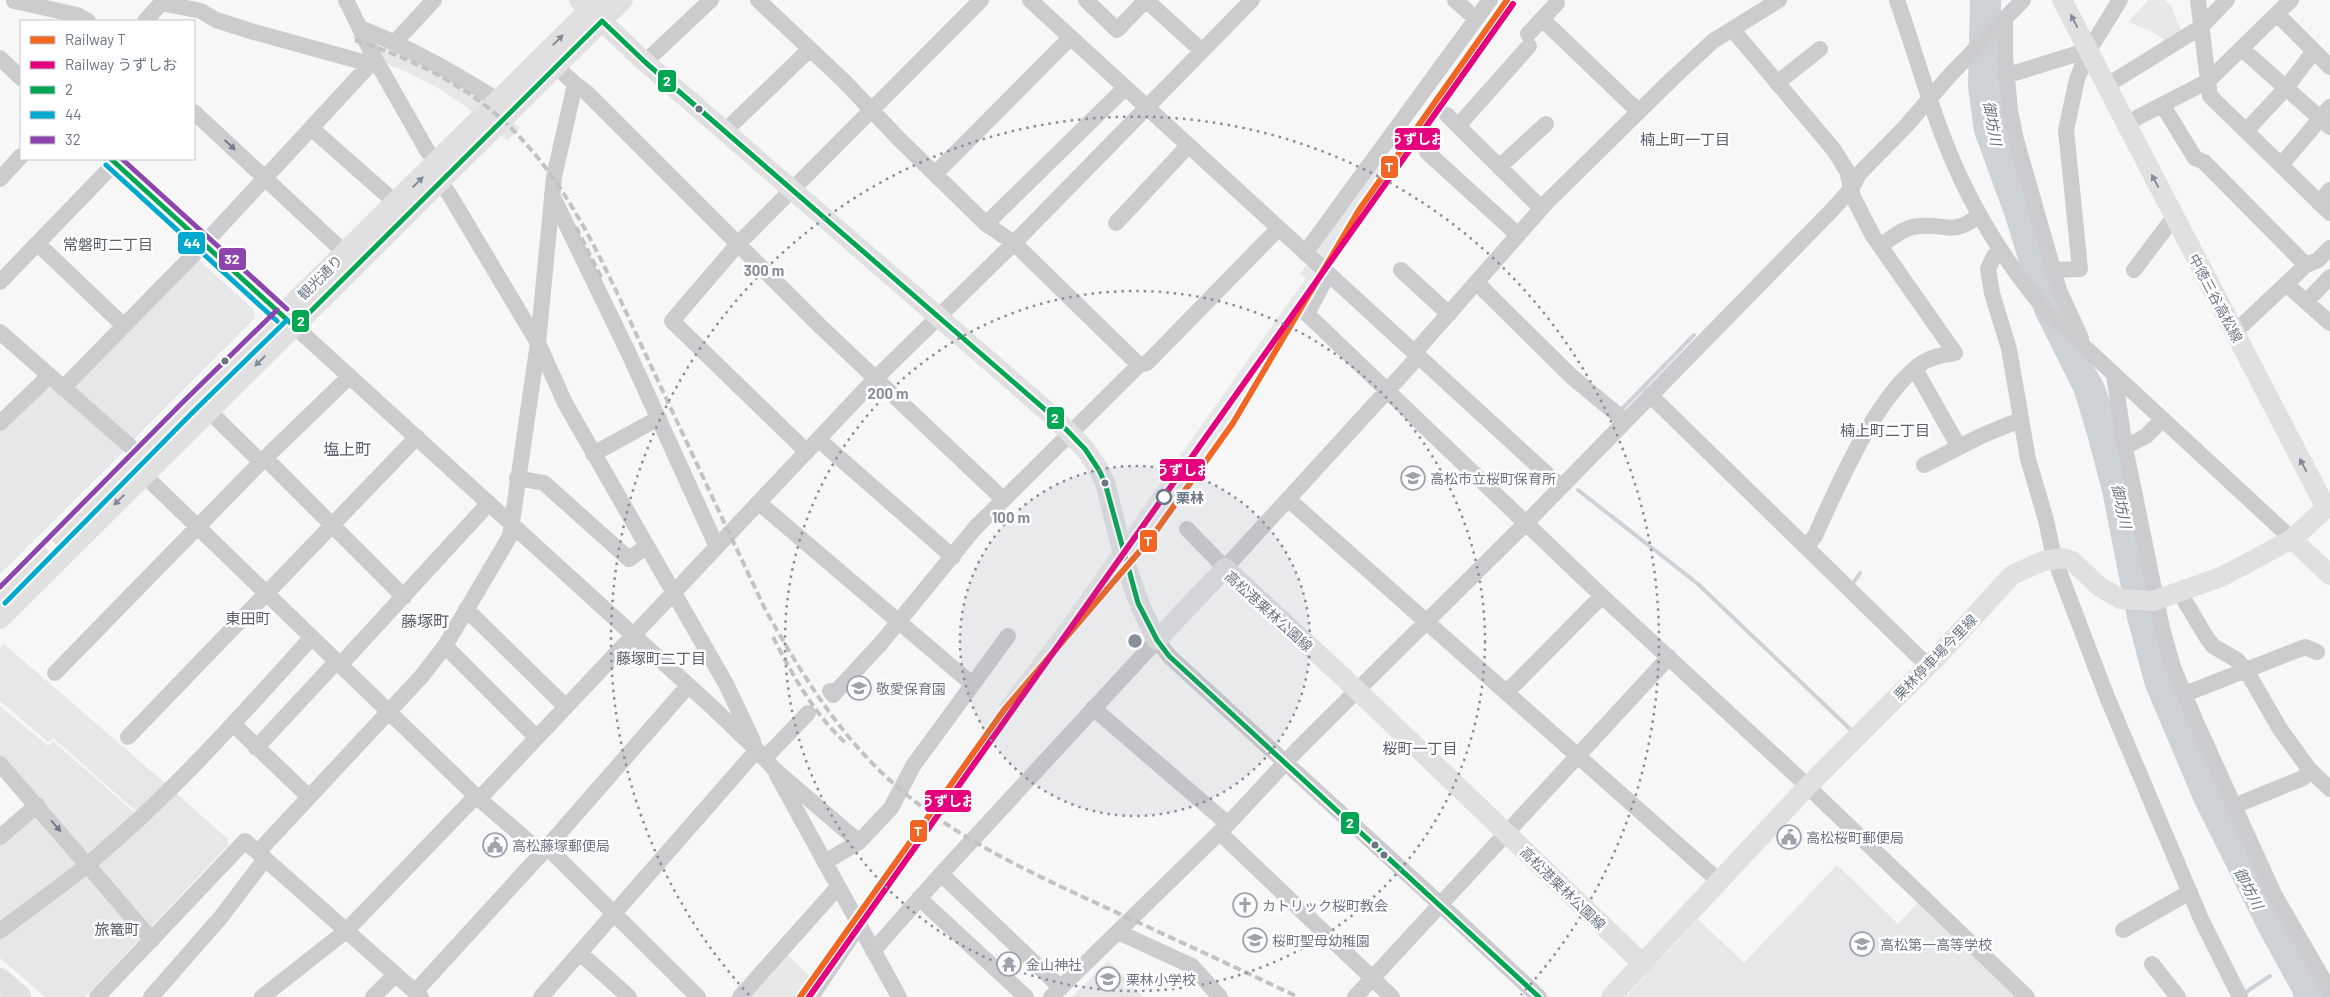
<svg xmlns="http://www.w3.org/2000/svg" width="2330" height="997" viewBox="0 0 2330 997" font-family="Barlow,'Noto Sans JP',sans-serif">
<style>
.built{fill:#e6e7e8}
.green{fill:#e6e9e5}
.water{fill:#ccd2d6}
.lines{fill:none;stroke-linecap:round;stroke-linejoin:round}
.stream{stroke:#ccd2d6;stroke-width:4}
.minor{stroke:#ccccce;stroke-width:16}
.major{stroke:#e0e0e1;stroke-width:20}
.highway{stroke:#e0e0e1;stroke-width:24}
.rail{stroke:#c2c3c4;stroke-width:4;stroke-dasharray:8 4;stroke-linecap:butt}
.bus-1-casing{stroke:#fff;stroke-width:9}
.bus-2-casing{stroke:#fff;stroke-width:9}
.bus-3-casing{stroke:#fff;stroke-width:9}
.bus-1{stroke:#00a651;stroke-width:5}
.bus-2{stroke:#00a9ce;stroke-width:5}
.bus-3{stroke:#8e44ad;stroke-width:5}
.rail-1-casing{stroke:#fff;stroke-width:10}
.rail-2-casing{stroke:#fff;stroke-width:10}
.rail-1{stroke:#f26522;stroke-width:6}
.rail-2{stroke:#e5007d;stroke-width:6}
.oneway{fill:#828b97}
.oneway2{fill:#707a88}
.ring{fill:none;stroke:#868f9a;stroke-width:2.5;stroke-dasharray:2.5 5}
.bus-dot{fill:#6b7684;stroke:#fff;stroke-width:2}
.stop-dot{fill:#fff;stroke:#6b7684;stroke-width:2.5}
.labels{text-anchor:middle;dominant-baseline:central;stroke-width:5;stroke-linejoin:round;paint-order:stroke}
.street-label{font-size:14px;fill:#6b7684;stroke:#fff}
.poi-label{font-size:14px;fill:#6b7684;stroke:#fff;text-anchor:start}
.stop-label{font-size:14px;font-weight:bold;fill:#6b7684;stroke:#fff;text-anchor:start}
.water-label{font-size:15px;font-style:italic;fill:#67767f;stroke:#fff}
.neighbourhood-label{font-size:15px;fill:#58606a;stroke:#fff}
.quarter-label{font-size:16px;fill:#58606a;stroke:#fff}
.centre{fill:#868f9a;stroke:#fff;stroke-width:2.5}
.ring-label{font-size:15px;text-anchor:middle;font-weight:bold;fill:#868f9a;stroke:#fff;stroke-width:5;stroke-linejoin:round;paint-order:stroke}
.line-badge{stroke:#fff;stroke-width:2}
.badge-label{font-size:14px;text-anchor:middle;font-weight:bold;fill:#fff}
</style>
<rect width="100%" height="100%" fill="#f7f7f7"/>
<!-- built -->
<path class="built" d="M351,35L391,47L495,106L520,128L507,141L466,107L443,91L405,71L364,55Z
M1374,166L1389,176L1356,222L1266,376L1218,449L1149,546L1039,678L1013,714L999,705L1060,625L1306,278L1300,274Z
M199,260L253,309L255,318L133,440L73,388Z
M47,383L125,450L0,574V429Z
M4,644L165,783L138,813L53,738L48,742L0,701V648Z
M0,706L48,746L53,741L136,814L90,855L0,760Z
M177,794L228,839V845L151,927L94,868L172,795Z
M36,812L78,866L0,924V842Z
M1837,865L1898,924L1917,903L2018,997H1626L1698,919L1744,963Z
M89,872L142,937L85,997H45L0,958V937Z
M1108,961L1143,997H1072Z"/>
<!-- green -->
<path class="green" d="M2148,0H2165L2171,6L2183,35L2170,43L2152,32L2128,22Z
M785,953L812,978L798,997H745Z"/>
<!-- water -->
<path class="water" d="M1970,0H2001V66L2082,346L2104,384L2112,407L2154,614L2325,997H2294L2292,992L2260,934L2195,804L2145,686L2127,618L2102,491L2086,431L2074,392L2035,314L2005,217L1974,132L1968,87Z"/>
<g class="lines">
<!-- stream -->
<path class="stream" d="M1622,409L1694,335
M1578,490L1698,584L1851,730
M1854,582L1860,573
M2243,994L2270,976"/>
<!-- minor -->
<path class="minor" d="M346,0L375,59L428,152L437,162
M758,0L845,82L899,139L986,224L1014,243L1139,365
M1030,0L1560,486
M1086,0L1117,30L1146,0L1202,51
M1455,0L1475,18
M1897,0C1918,60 1934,122 1961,179C1984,228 2013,272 2048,313L2292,539
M2198,0L2210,96L2330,213
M14,1L77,15L88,21
M161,3L201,11L216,20L254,32L370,64
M2278,15L2330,67
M1542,19L1639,112
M2005,19V55L2010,110L2016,140L2059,290L2081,338
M145,21L164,0
M360,28C409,47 454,73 499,101
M1732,29L1834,150L1847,171L1853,197L1873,236L1955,353C1942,355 1930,357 1919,365C1875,399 1838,485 1815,536L1806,547
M1528,34L1557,3
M395,42L434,0
M2242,49L2330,127
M0,58L21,78
M645,62L711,0
M2005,76L2089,50
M1777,83L1820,49
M575,84L587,93L819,325L1003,499
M2106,86L2201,27L2227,0
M2163,106L2195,158L2204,162L2306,265
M194,112L345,253
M1447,115L1541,208
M2125,124L2208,81L2291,0
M1458,126L1529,46
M311,128L396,203
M725,131L810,49
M2246,131L2286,88L2314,51
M1427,152L1518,235
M111,159L711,706L757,750L774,769L859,842
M2281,165L2330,107
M1499,167L1546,124
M935,174L1070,38
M0,179L21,156
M440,181L449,194L538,343L565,403L726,684L753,741
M552,195L629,354L717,547
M2319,203L2330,190
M1116,223L1188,146
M986,224L1125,88
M38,244L124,326
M1880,246C1892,238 1904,227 1919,226C1949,223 1949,237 1979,216
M2000,251L1994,256L1988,269L1992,293L2009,349L2028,459L2046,520L2054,558L2107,697L2201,919L2240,997
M1305,253L1490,0
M1401,270L1449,314
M2052,270L2080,269L2066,130L2077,79L2089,50L2120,0
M2134,270L2174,217
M1328,274L1307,314L1602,596L1801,780L2027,997
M0,282L115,163
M1477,283L1572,377L1624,420
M2287,285L2330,323
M2306,302L2330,277
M0,332L131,447L141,457L144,475L479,799L542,853
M2234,333L2306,265L2318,260L2330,248
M1414,353L1548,201L1672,79L1713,41L1779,0
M1915,369L1959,447
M2114,375L2125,447L2162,628L2173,667L2196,722L2274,894L2330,991
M63,388L203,245L375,59
M1650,395L1928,666
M209,411L261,462
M0,423L49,376
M819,440L953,557
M2125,447L2146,436L2162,420
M807,452L672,321L738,244L981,0
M593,454L659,418
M265,458L404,597
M1924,465L1983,435L2020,420
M517,478L544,483L629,559L646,547
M1289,500L1720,882
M759,503L972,684
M1187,529L1225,568L1418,357
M2180,593L2207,638L2213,646L2237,660L2246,670L2280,729L2309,769L2330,789
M466,609L565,706
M445,646L536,737
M341,664L489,503
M55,673L261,462L350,376
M830,691L833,695L882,642L975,528L1139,365L1147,363L1278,229
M1507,692L1602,596
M2185,694L2305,647L2317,652
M1093,708L1228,824
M234,725L309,797
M128,737L417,437
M256,748L337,661
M765,758L808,713
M0,764L152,940
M777,775L899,997
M479,799L875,379L1014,243L1252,0
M2234,806L2303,778L2309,769
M1219,832L1392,997
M0,837L37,805
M547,847L698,997
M258,852L421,677L445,646L510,536L538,343L554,177L575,84L557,67
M825,862L859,842L891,808L913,766L1008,636
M941,874L1061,988
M919,898L1026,997
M2123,930L2190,892
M0,931C29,908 60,888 88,864C170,796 241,716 312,637
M1118,932L1192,966L1220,997
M873,951L941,874L1157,640L1169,656L1441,905L1539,997
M580,953L629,997
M2152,964L2178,997
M415,992L542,853L688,686
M97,997L245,841L421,997
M151,997L221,917L265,859
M262,997L346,931L476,796
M373,997L395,975
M541,997L757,750
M740,997L838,887
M811,997L859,925
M1051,997L1228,824L1297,750L1526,523L1832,210L1851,189L1859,174L1906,126L1950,75L2023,0
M1355,997L1669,657"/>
<!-- major -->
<path class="major" d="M579,0L645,62L1056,419L1085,449L1099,470L1105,483C1119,537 1129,591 1157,640L1225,568L1358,691L1643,964
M62,537L187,408L598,1
M2292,539L2330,575
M0,598L41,557
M0,619L623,0
M1611,997L1807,787L1936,658L2012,575L2043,561L2064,558L2072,561L2100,587L2121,599L2153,601L2221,577L2257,558L2292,539L2326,508L2062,0"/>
<!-- highway -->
<path class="highway" d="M0,980L19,997"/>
<!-- rail -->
<path class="rail" d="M355,40C413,59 471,87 514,131C575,193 608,274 644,351C685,438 725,525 766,611C799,669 832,724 880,771C946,835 1027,871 1109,909C1172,938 1235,967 1298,997
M576,227L602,279
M773,637C793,676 815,716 848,745"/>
<!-- bus-1 casing -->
<g class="bus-1-casing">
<path id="bus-1" d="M111,159L295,327L602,21L645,62L1056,419L1085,449L1099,470L1105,483L1138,603L1157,640L1169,656L1539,997"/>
</g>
<!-- bus-2 casing -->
<g class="bus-2-casing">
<path id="bus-2" d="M106,165L277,321
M5,603L192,413L287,320"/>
</g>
<!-- bus-3 casing -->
<g class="bus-3-casing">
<path id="bus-3" d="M122,159L287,309
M0,587L182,403L277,310"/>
</g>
<!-- bus-1 -->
<use href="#bus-1" class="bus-1"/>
<!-- bus-2 -->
<use href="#bus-2" class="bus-2"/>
<!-- bus-3 -->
<use href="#bus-3" class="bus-3"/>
<!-- rail-1 casing -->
<g class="rail-1-casing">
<path id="rail-1" d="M800,997L1004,710L1151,538L1233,423L1359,210L1507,0"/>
</g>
<!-- rail-2 casing -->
<g class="rail-2-casing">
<path id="rail-2" d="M809,997L1513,4"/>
</g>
<!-- rail-1 -->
<use href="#rail-1" class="rail-1"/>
<!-- rail-2 -->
<use href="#rail-2" class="rail-2"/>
</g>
<!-- one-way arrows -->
<defs><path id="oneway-solid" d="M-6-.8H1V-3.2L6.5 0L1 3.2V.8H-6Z" transform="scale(1.25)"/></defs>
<g class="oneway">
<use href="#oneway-solid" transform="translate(2074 21) rotate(-118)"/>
<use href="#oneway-solid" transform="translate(558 40) rotate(-45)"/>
<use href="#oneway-solid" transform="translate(2155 181) rotate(-118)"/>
<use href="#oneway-solid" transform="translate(418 182) rotate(-45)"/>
<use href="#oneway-solid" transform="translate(260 361) rotate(135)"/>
<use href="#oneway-solid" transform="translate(2303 465) rotate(-118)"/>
<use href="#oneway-solid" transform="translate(119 500) rotate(136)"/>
</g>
<g class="oneway2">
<use href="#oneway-solid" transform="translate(230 145) rotate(43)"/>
<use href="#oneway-solid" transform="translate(56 826) rotate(49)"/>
</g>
<!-- distance rings -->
<circle cx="1135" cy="641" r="175" fill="#868f9a" fill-opacity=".12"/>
<g class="ring">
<circle cx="1135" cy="641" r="175"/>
<circle cx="1135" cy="641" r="350"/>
<path d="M749 995A524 524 0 1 1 1521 995"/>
</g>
<!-- icons -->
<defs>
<g id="school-ring" transform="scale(1.25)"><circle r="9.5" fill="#fff" stroke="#9ca3ac" stroke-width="1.5"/><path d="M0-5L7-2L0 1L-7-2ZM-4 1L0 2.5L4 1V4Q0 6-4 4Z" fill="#9ca3ac"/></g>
<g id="civic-ring" transform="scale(1.25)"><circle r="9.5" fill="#fff" stroke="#9ca3ac" stroke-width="1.5"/><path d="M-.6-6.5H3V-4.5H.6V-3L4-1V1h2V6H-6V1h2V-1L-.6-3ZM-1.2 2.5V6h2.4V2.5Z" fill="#9ca3ac"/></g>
<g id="church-ring" transform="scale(1.25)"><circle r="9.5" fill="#fff" stroke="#9ca3ac" stroke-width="1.5"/><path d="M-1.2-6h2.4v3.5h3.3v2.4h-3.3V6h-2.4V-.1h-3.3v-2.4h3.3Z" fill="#9ca3ac"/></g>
<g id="temple-ring" transform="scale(1.25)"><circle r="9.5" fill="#fff" stroke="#9ca3ac" stroke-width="1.5"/><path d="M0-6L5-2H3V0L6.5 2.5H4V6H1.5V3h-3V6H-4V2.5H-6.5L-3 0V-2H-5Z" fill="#9ca3ac"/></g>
</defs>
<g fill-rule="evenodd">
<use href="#school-ring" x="1413" y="478"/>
<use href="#school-ring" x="859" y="688"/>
<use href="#civic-ring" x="1789" y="837"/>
<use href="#civic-ring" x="495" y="845"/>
<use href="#church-ring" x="1245" y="905"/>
<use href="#school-ring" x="1255" y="940"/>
<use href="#school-ring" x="1862" y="944"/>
<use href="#temple-ring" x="1009" y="964"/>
<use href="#school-ring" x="1108" y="979"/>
</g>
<!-- markers -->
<g class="bus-dot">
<circle cx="699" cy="109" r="4.5"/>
<circle cx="225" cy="361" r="4.5"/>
<circle cx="1105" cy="483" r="4.5"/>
<circle cx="1375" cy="845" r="4.5"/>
<circle cx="1384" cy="855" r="4.5"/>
</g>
<circle class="stop-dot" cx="1164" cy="497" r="7"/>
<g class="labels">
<!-- street labels -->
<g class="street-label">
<text transform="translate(320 277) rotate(-45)">観光通り</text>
<text transform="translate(2216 298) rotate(62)">中徳三谷高松線</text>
<text transform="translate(1269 611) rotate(42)">高松港栗林公園線</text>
<text transform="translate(1935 657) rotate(-46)">栗林停車場今里線</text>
<text transform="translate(1563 888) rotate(44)">高松港栗林公園線</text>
</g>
<!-- poi labels -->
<g class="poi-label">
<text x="1430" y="478">高松市立桜町保育所</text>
<text x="876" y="688">敬愛保育園</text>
<text x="1806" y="837">高松桜町郵便局</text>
<text x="512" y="845">高松藤塚郵便局</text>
<text x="1262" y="905">カトリック桜町教会</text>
<text x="1272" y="940">桜町聖母幼稚園</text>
<text x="1880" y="944">高松第一高等学校</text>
<text x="1026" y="964">金山神社</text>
<text x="1126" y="979">栗林小学校</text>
</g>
<!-- stop labels -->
<g class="stop-label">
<text x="1176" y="497">栗林</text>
</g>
<!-- water labels -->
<g class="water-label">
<text transform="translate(1993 123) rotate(80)">御坊川</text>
<text transform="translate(2122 506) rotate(78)">御坊川</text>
<text transform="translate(2249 888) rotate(62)">御坊川</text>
</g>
<!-- neighbourhood labels -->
<g class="neighbourhood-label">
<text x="1685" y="139">楠上町一丁目</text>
<text x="108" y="244">常磐町二丁目</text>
<text x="1885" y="430">楠上町二丁目</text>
<text x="248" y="618">東田町</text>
<text x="661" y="658">藤塚町二丁目</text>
<text x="1420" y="748">桜町一丁目</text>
<text x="117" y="929">旅篭町</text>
</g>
<!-- quarter labels -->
<g class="quarter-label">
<text x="347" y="448">塩上町</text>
<text x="425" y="620">藤塚町</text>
</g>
</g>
<circle cx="1135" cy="641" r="8" class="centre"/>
<g class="ring-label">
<text x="764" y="276">300 m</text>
<text x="888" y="399">200 m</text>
<text x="1011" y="523">100 m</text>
</g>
<g class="line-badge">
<rect x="657" y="69" width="20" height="24" rx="5" fill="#00a651"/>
<rect x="1394" y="127" width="47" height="24" rx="5" fill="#e5007d"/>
<rect x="1380" y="155" width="19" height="24" rx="5" fill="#f26522"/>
<rect x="177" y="231" width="29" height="24" rx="5" fill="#00a9ce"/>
<rect x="218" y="247" width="29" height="24" rx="5" fill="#8e44ad"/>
<rect x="291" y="309" width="19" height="24" rx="5" fill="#00a651"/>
<rect x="1046" y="406" width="19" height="24" rx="5" fill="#00a651"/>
<rect x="1159" y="458" width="47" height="24" rx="5" fill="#e5007d"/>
<rect x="1139" y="529" width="19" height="24" rx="5" fill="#f26522"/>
<rect x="924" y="789" width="48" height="24" rx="5" fill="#e5007d"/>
<rect x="1340" y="811" width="20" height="24" rx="5" fill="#00a651"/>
<rect x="909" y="819" width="19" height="24" rx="5" fill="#f26522"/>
</g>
<g class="badge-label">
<text x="667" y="86">2</text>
<text x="1417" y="144">うずしお</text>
<text x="1389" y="172">T</text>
<text x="192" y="248">44</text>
<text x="232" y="264">32</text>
<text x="301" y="326">2</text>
<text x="1055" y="423">2</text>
<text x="1183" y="475">うずしお</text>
<text x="1148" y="546">T</text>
<text x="948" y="806">うずしお</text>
<text x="1350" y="828">2</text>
<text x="918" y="836">T</text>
</g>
<!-- legend -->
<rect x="20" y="20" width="175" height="140" fill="#ffffff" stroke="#c4c8ce"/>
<rect x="30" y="36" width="25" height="8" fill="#f26522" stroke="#c4c8ce"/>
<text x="65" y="45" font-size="15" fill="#6b7684">Railway T</text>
<rect x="30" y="61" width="25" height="8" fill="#e5007d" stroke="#c4c8ce"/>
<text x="65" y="70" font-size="15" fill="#6b7684">Railway うずしお</text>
<rect x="30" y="86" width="25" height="8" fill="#00a651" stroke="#c4c8ce"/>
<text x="65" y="95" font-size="15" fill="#6b7684">2</text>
<rect x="30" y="111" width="25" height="8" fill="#00a9ce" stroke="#c4c8ce"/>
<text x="65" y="120" font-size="15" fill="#6b7684">44</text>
<rect x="30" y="136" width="25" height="8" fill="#8e44ad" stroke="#c4c8ce"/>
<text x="65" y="145" font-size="15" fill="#6b7684">32</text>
</svg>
